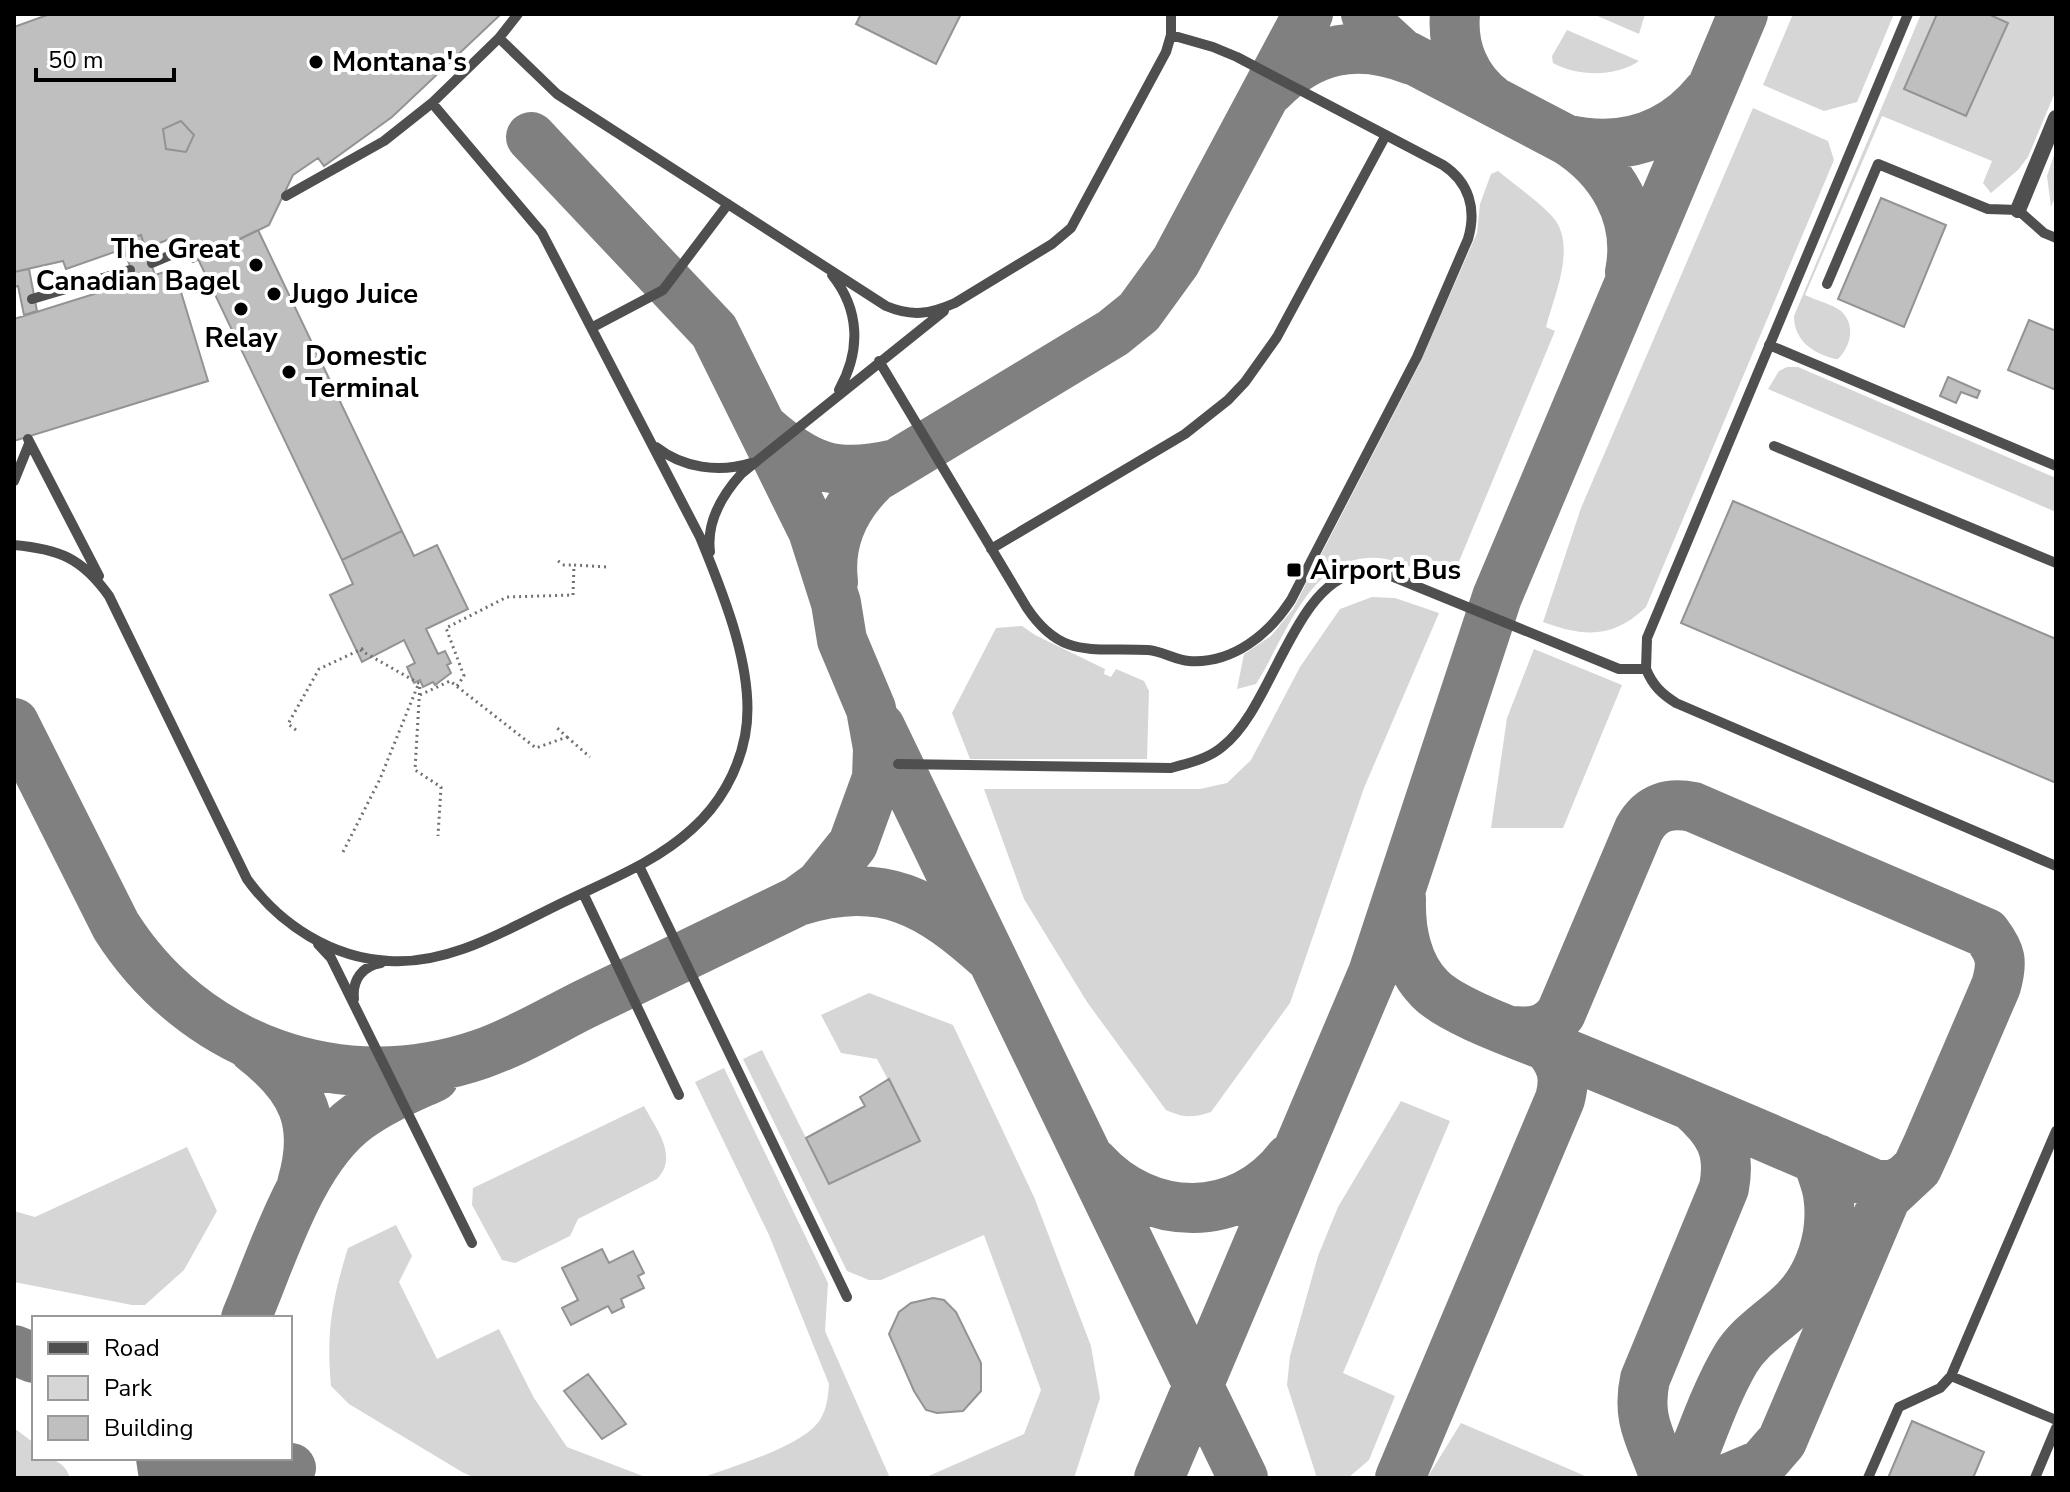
<svg xmlns="http://www.w3.org/2000/svg" width="2070" height="1492" viewBox="0 0 2070 1492" font-family="'Nunito Sans',sans-serif">
<style>
.green{fill:#d6d6d6}
.lines{fill:none;stroke-linecap:round;stroke-linejoin:round}
.taxiway{stroke:#808080;stroke-width:50}
.building{fill:#bfbfbf;stroke:#939393;stroke-width:2}
.path{stroke:#717171;stroke-width:3;stroke-dasharray:2 4;stroke-linecap:butt}
.lane{stroke:#4f4f4f;stroke-width:10}
.street{stroke:#4f4f4f;stroke-width:16}
.poi-dot{fill:#000;stroke:#fff;stroke-width:3}
.labels{text-anchor:middle;dominant-baseline:central;stroke-width:8;stroke-linejoin:round;paint-order:stroke}
.poi-label{font-size:28px;font-weight:bold;fill:#000;stroke:#fff;text-anchor:start}
</style>
<rect width="100%" height="100%" fill="#fff"/>
<!-- green -->
<path class="green" d="M1593,14H1645L1639,34Z
M1793,14H1894L1857,102L1824,111L1763,85Z
M1921,14H1937L1904,88L1965,116L2008,23L1995,17L1997,14H2056V90L2028,157L2018,170L1991,193L1983,183L1992,161L1882,116L1805,295C1815,300 1832,304 1841,311C1856,325 1851,346 1838,359H1835C1813,353 1794,341 1794,316Z
M1567,30L1639,61C1615,77 1579,77 1553,63L1552,56Z
M1753,108L1828,141L1834,160L1646,607C1613,639 1584,637 1543,622L1581,508Z
M2056,149V195L2051,207L2047,176Z
M1498,171C1516,186 1537,200 1552,216C1578,245 1554,295 1546,327L1555,331L1450,583C1430,575 1407,564 1386,559C1312,546 1287,636 1256,684L1237,689L1244,654L1271,636L1293,609L1419,365L1477,233L1480,204L1491,174Z
M1787,367H1798L2056,478V512L1768,389L1779,371Z
M1372,597L1395,598L1439,613L1364,788L1290,1003L1211,1112C1194,1118 1183,1118 1166,1110L1087,1002L1024,899L984,789H1200L1227,783L1251,760L1300,667L1340,609Z
M1022,626L1035,635L1105,669L1104,674L1111,677L1116,669L1144,681L1149,691L1147,759H970L952,713L996,628Z
M1534,649L1622,685L1563,828H1491L1507,718Z
M869,993L953,1025L1034,1197L1091,1346L1100,1398L1074,1478H924L1024,1434L1041,1390L984,1235L881,1280H869L847,1271L743,1059L762,1050L829,1184L920,1140L877,1059L841,1053L821,1015Z
M724,1068L828,1283L825,1331L890,1478H702C733,1466 794,1449 816,1425C826,1414 828,1399 829,1384L769,1235L695,1082Z
M1401,1101L1450,1121L1343,1373L1395,1396L1369,1460L1348,1478H1317L1287,1385L1290,1356L1318,1256L1338,1207Z
M644,1106C656,1129 679,1156 657,1179L578,1219L570,1236L515,1263L502,1260L472,1205L473,1188Z
M187,1147L217,1211L184,1270L145,1305H132L14,1282V1211L35,1217Z
M396,1225L412,1256L399,1282L437,1359L499,1329L534,1398L567,1447L648,1478H475L462,1472L349,1404L331,1386C326,1332 332,1300 348,1248Z
M1461,1423L1590,1478H1427Z
M14,1428L34,1443V1458C51,1458 64,1460 70,1478H14Z"/>
<g class="lines">
<!-- taxiway -->
<path class="taxiway" d="M1366,14L1377,31L1401,53L1565,139
M1455,14C1452,48 1465,80 1493,101
M1270,90C1311,48 1357,38 1412,60
M531,137L714,331L813,531L836,603L842,640L871,709L878,748L877,778L853,844L820,885L798,901
M1630,272C1641,216 1611,167 1565,139C1621,152 1671,138 1708,92
M763,428C808,468 836,478 895,464
M833,582C828,540 845,505 875,477L1113,333L1139,312L1176,261L1308,14
M14,723L116,926C194,1049 342,1102 481,1054C516,1042 551,1021 585,1004C656,970 727,936 798,901C884,875 929,902 992,959
M880,727L1243,1478
M1401,899C1400,931 1407,966 1430,989C1453,1013 1529,1038 1562,1052C1667,1095 1772,1139 1876,1185H1893L1903,1180
M1511,1031C1533,1033 1548,1031 1561,1013L1639,829C1651,807 1670,802 1693,807L1986,933C2001,953 2003,961 1996,986L1928,1144L1917,1168L1886,1197L1782,1441L1762,1464L1729,1478
M254,1049C303,1087 320,1123 302,1184
M1093,1162C1148,1223 1239,1225 1290,1158
M246,1318C273,1255 301,1158 358,1117C381,1100 408,1089 434,1077
M14,1350L34,1358
M161,1458L164,1478
M205,1478C234,1464 259,1462 291,1468
M1159,1478L1373,973L1497,597L1743,14
M1400,1478L1560,1099C1566,1077 1562,1062 1546,1045
M1665,1478C1652,1439 1636,1421 1645,1379L1724,1188C1731,1150 1720,1131 1692,1106
M1684,1478C1700,1440 1714,1396 1735,1360C1749,1336 1771,1324 1791,1305C1821,1278 1834,1233 1828,1194C1826,1182 1821,1170 1817,1159"/>
</g>
<!-- building -->
<path class="building" d="M50,14H501L392,117L324,166L318,158L293,175L269,225L193,262L167,240L145,249L141,235L120,241L123,249L66,269L63,261L14,272V27Z
M861,14H961L936,64L856,24Z
M1937,14H1988L2008,23L1966,116L1904,89Z
M181,121L194,135L186,152L166,149L163,129Z
M1881,198L1946,225L1904,327L1838,299Z
M258,230L402,531L342,560L198,259Z
M141,235L155,275L136,281L120,241Z
M29,269L37,311L24,315L18,286L14,287V272Z
M174,269L208,381L14,441V319Z
M2029,320L2056,331V390L2008,370Z
M1948,377L1980,391L1977,398L1961,392L1956,403L1940,396Z
M1733,501L2056,639V783L1681,623Z
M402,531L414,556L437,545L468,609L426,629L438,654L445,651L451,663L447,665L451,673L435,685L433,682L423,687L420,680L414,683L407,667L415,663L404,640L362,662L330,595L353,584L342,560Z
M889,1079L920,1141L829,1184L806,1138L865,1106L860,1097Z
M602,1249L609,1263L633,1251L644,1273L638,1276L644,1288L621,1299L624,1307L612,1313L608,1306L571,1325L562,1308L578,1300L562,1268Z
M933,1298L944,1300L956,1312L981,1363V1391L963,1411L937,1413L926,1410L914,1391L889,1334L899,1312L911,1303Z
M588,1374L626,1424L602,1439L564,1391Z
M1912,1421L1984,1452L1973,1478H1888Z"/>
<g class="lines">
<!-- path -->
<path class="path" d="M558,561L564,565H574
M360,650L420,684L415,770L441,787L438,836
M457,686L464,676L446,628L507,597L573,595L574,565L607,567
M420,695L450,681L536,748L567,737L555,726
M296,730L288,724L319,669L364,648
M567,737L590,757
M343,852L380,779L418,685"/>
<!-- lane -->
<path class="lane" d="M518,14L499,38L557,94L886,306C912,317 930,314 955,303L1052,244L1071,228L1166,52L1171,35V14
M286,196L384,141L432,103L499,38
M152,263L178,252
M832,275C860,310 861,351 839,390
M1827,284L1878,164L1988,209L2018,210L2044,233L2056,238
M32,299L130,270
M593,327L663,290L728,204
M1769,345L2056,466
M879,361L1027,608C1062,660 1092,647 1148,650C1162,651 1175,660 1189,661C1233,664 1269,634 1291,600L1417,357L1468,239C1477,209 1469,182 1443,165L1237,57L1213,47L1171,35
M28,439L99,576
M1774,446L2056,563
M656,447C683,468 719,473 751,463
M14,481L29,444
M14,545C59,549 82,558 109,596L247,879C280,925 332,958 389,961C452,965 511,927 566,901C609,880 656,862 692,829C719,805 738,772 745,736C757,675 723,593 700,537L542,233L432,103
M991,549L1185,434L1228,400L1245,382L1277,337L1386,135
M710,552C706,521 722,495 742,473L944,311
M1646,669L1647,638L1908,14
M898,764L1171,768C1188,763 1208,759 1222,747C1273,708 1293,583 1359,572C1367,571 1376,573 1384,573L1619,669H1646C1653,686 1662,694 1676,703L2056,866
M639,866L847,1297
M583,893L679,1095
M318,944L331,958L472,1243
M354,999C352,980 362,966 381,963
M1951,1376L2056,1420
M1868,1478L1899,1407L1940,1388L1951,1376L2056,1131
M2035,1478L2056,1428"/>
<!-- street -->
<path class="street" d="M2018,210L2056,118"/>
</g>
<!-- markers -->
<g class="poi-dot">
<circle cx="316" cy="62" r="8"/>
<circle cx="256" cy="265" r="8"/>
<circle cx="274" cy="294" r="8"/>
<circle cx="241" cy="309" r="8"/>
<circle cx="289" cy="372" r="8"/>
<rect x="1286" y="562" width="16" height="16" rx="4"/>
</g>
<g class="labels">
<!-- poi labels -->
<g class="poi-label">
<text x="332" y="62">Montana's</text>
<text x="240" y="249" text-anchor="end">The Great<tspan x="240" dy="32">Canadian Bagel</tspan></text>
<text x="290" y="294">Jugo Juice</text>
<text x="241" y="338" text-anchor="middle">Relay</text>
<text x="305" y="356">Domestic<tspan x="305" dy="32">Terminal</tspan></text>
<text x="1310" y="570">Airport Bus</text>
</g>
</g>
<!-- border -->
<rect width="2070" height="1492" fill="none" stroke="#000000" stroke-width="32"/>
<!-- legend -->
<rect x="32" y="1316" width="260" height="144" fill="#ffffff" stroke="#999999" stroke-width="2"/>
<rect x="48" y="1342" width="40" height="12" fill="#4f4f4f" stroke="#999999" stroke-width="2"/>
<text x="104" y="1356" font-size="24" fill="#000000">Road</text>
<rect x="48" y="1376" width="40" height="24" fill="#d6d6d6" stroke="#999999" stroke-width="2"/>
<text x="104" y="1396" font-size="24" fill="#000000">Park</text>
<rect x="48" y="1416" width="40" height="24" fill="#bfbfbf" stroke="#999999" stroke-width="2"/>
<text x="104" y="1436" font-size="24" fill="#000000">Building</text>
<!-- scale -->
<path d="M36 68v12h138v-12" fill="none" stroke="#000000" stroke-width="4"/>
<text x="48" y="68" font-size="24" fill="#000000" stroke="#ffffff" stroke-width="6" paint-order="stroke">50 m</text>
</svg>
